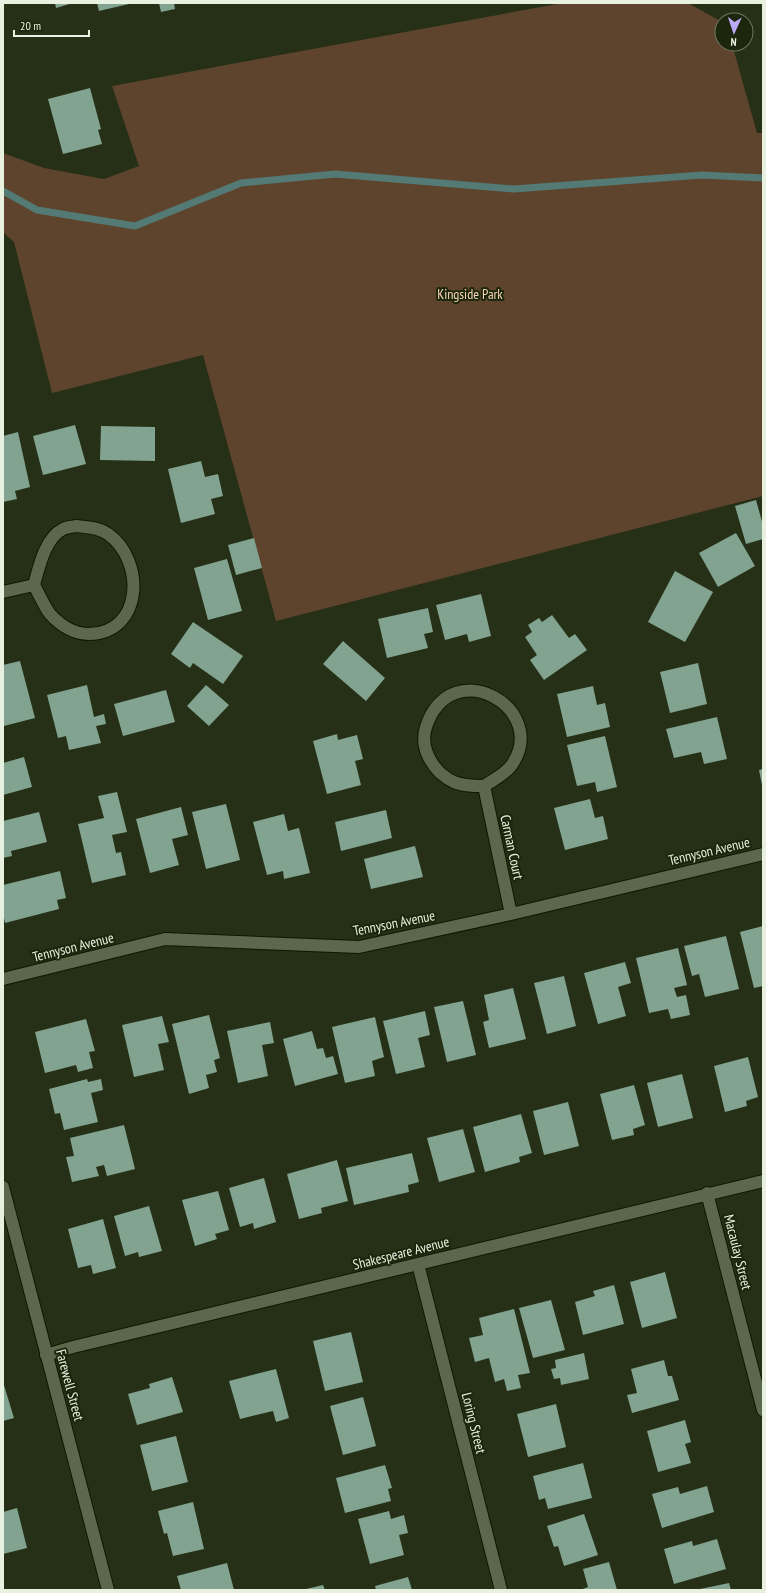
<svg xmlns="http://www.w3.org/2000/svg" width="766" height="1593" viewBox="0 0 766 1593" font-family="'PT Sans Narrow',sans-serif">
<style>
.green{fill:#5f442d}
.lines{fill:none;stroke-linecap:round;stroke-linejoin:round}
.stream{stroke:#537a75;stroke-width:7}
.building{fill:#81a390}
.street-casing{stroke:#0e1801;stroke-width:14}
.street{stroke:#5b684b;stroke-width:12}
.labels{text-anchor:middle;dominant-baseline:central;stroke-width:4;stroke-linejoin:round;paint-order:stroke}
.park-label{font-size:14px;fill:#fbd6b7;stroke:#1b260c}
.street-label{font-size:14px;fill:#e8f0e0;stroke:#1b260c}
</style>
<rect width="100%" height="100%" fill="#253016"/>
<!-- green -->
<path class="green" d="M563,3H688L722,22V44H732L757,133H763V496L276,621L203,355L52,393L14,242L3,232V153L44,168L104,179L139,166L112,86Z"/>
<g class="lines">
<!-- stream -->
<path class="stream" d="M3,191L37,210L135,226L241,183L335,174L514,189L702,175L763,178"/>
</g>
<!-- building -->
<path class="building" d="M55,3H73L56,8Z
M97,3H129V4L99,11Z
M159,3H174L175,9L161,12Z
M90,88L101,129L98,130L102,144L63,154L48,99Z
M75,425L86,464L43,475L33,436Z
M101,426L155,427V461L100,460Z
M18,432L30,487L15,491L17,499L3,502V436Z
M201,461L205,477L218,474L223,496L211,499L215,514L181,523L168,469Z
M756,500L763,525V539L746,544L735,506Z
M736,533L755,566L718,587L699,553Z
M254,538L262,568L236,575L228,545Z
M227,559L242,611L208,620L194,568Z
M675,571L713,592L685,642L648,622Z
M481,594L491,636L469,642L467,634L445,640L436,605Z
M428,608L433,632L424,634L428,648L387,658L378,619Z
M552,615L569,638L575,634L587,650L544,680L530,660L537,655L525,637L532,632L528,625L539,618L542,622Z
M193,622L243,656L223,684L193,663L190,668L171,654Z
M343,641L385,678L366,701L323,664Z
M20,661L35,718L4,726L3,665Z
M698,663L707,704L670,713L660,672Z
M87,685L94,717L104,714L106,724L96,726L101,743L69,750L66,736L58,738L47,695Z
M206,685L229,705L209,726L187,706Z
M593,686L597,705L605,703L610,727L567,737L557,694Z
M166,690L175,722L123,736L114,704Z
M717,717L727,759L704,764L701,752L674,758L666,729Z
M337,734L338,740L357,735L363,759L355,761L361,785L327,794L313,741Z
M605,736L617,787L597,792L595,782L577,786L567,745Z
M24,757L32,787L3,795V763Z
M763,769V784L762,785L759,770Z
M117,792L127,832L112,835L116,853L121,852L126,875L92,883L78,824L104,818L98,796Z
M590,799L595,818L603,816L608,839L565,850L554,808Z
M226,804L240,860L206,869L192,812Z
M181,807L188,835L172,839L179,865L150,873L136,819Z
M386,810L392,838L341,851L335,822Z
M39,812L47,842L11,851L12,856L3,858V821Z
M284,814L288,831L299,828L310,873L284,879L283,871L267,875L253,822Z
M415,846L423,877L371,889L364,859Z
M60,871L66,898L57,900L59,909L5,923L3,913V885Z
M763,926V986L754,988L740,932Z
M726,936L739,989L705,997L699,974L692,976L684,946Z
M678,948L687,985L674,988L677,997L686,995L690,1015L671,1019L668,1009L649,1013L636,958Z
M625,962L631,983L618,987L626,1016L598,1024L584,973Z
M564,976L576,1026L547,1034L534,983Z
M513,988L526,1039L489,1048L483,1022L489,1020L484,995Z
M463,1001L476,1055L447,1062L434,1007Z
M425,1011L430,1035L418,1038L425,1067L396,1074L383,1021Z
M209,1015L220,1058L214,1060L217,1072L206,1075L209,1088L189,1094L172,1024Z
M162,1016L169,1042L158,1044L164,1070L134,1077L122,1025Z
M375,1017L384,1057L372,1061L375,1076L345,1083L332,1027Z
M86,1019L95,1051L89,1052L93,1068L78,1072L76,1065L45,1073L35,1032Z
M270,1022L274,1043L262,1045L268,1076L238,1083L227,1031Z
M312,1031L317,1049L323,1048L326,1058L333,1056L338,1074L295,1086L283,1039Z
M748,1057L758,1097L746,1101L747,1106L725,1112L714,1066Z
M682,1074L693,1118L658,1127L647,1083Z
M87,1079L88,1082L101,1079L103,1090L91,1093L98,1122L64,1130L60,1113L55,1114L49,1089Z
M634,1085L645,1125L633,1129L634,1135L612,1140L600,1094Z
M568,1102L579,1146L544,1155L533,1111Z
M521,1114L532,1153L519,1157L520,1162L485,1172L473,1127Z
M124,1125L135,1169L107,1176L104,1165L96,1167L99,1176L72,1182L66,1157L74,1156L70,1138Z
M463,1129L475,1172L439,1182L427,1138Z
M412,1153L419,1182L408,1185L409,1192L354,1205L346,1168Z
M337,1160L348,1201L321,1208L322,1213L299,1219L287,1174Z
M264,1178L276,1222L254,1229L253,1223L240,1227L229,1188Z
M218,1191L229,1230L215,1234L217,1239L195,1246L182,1200Z
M149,1206L162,1251L139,1257L138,1252L125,1256L114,1216Z
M103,1219L116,1268L93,1274L91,1265L78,1268L68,1229Z
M665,1272L677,1318L642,1328L630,1282Z
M614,1285L624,1324L583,1335L575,1302L595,1296L593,1291Z
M551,1300L565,1350L533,1358L519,1308Z
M514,1309L530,1373L518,1375L521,1388L507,1391L504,1379L495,1382L489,1358L475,1362L469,1338L483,1335L479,1318Z
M351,1332L363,1382L325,1391L313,1341Z
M584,1353L589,1379L561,1385L560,1378L554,1379L551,1369L556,1368L555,1360Z
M664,1360L668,1376H672L679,1400L632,1413L627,1395L637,1393L631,1369Z
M276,1369L289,1418L276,1422L273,1411L240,1419L229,1381Z
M172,1377L183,1412L137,1425L128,1394L150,1388L149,1384Z
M3,1382L14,1418L3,1421Z
M363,1397L376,1446L343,1455L330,1406Z
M556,1404L566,1447L528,1457L517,1414Z
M685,1420L691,1442L685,1444L691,1463L658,1472L647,1431Z
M176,1436L188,1482L152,1491L140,1445Z
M583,1463L592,1498L548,1509L545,1498L539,1500L533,1476Z
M385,1465L392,1488L388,1489L391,1501L345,1513L336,1478Z
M707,1486L714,1512L662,1528L652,1494L678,1487L680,1494Z
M193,1502L204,1549L173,1556L167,1533L164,1534L158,1511Z
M17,1508L27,1548L3,1554V1512Z
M389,1511L391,1519L404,1515L408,1533L399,1535L404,1555L370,1564L358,1519Z
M584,1514L598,1555L564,1566L558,1546L554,1547L547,1526Z
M717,1539L726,1569L674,1584L664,1549L692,1541L693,1546Z
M609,1562L617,1590H580L588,1587L583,1569Z
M227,1563L234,1590H181L177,1576Z
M408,1577L412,1590H376L375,1586Z
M729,1583L731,1590H700V1589Z
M323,1585L325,1590H306V1589Z"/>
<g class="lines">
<!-- street casing -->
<g class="street-casing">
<path id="street" d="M76,526C86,527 99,527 108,534C145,560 144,633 89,634C74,634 61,626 50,614C44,606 39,594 34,585C39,567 45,538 63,529C67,527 72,527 76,526Z
M3,592L34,585
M484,786C474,786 463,786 454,782C434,773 419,749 426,727C451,651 552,709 511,766C504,775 493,780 484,786L511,914
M3,979L165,939L359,947L511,914L763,854
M3,1187L108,1590
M707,1193L763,1410
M418,1264L501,1590
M46,1355L73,1347L763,1181"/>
</g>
<!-- street -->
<use href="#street" class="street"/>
</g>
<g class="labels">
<!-- park labels -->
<g class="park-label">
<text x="470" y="294">Kingside Park</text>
</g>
<!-- street labels -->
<g class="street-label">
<text transform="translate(512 847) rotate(78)">Carman Court</text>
<text transform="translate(709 851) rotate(-13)">Tennyson Avenue</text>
<text transform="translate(394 923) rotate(-11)">Tennyson Avenue</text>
<text transform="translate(73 947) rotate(-14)">Tennyson Avenue</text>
<text transform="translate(738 1252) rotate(76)">Macaulay Street</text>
<text transform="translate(401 1253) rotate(-14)">Shakespeare Avenue</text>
<text transform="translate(70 1385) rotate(75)">Farewell Street</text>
<text transform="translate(474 1423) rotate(76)">Loring Street</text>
</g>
</g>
<!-- border -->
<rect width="766" height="1593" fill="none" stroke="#e8f0e0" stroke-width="8"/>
<!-- north arrow -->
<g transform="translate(734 32) rotate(183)"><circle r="19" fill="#1b260c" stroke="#6d7761"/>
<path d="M0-3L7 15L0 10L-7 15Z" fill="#bca9f5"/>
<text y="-6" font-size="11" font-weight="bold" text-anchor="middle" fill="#e8f0e0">N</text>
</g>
<!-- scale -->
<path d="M14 30v6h75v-6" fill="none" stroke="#e8f0e0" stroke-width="2"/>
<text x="20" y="30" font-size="12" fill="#e8f0e0" stroke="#1b260c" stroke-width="3" paint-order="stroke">20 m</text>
</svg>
